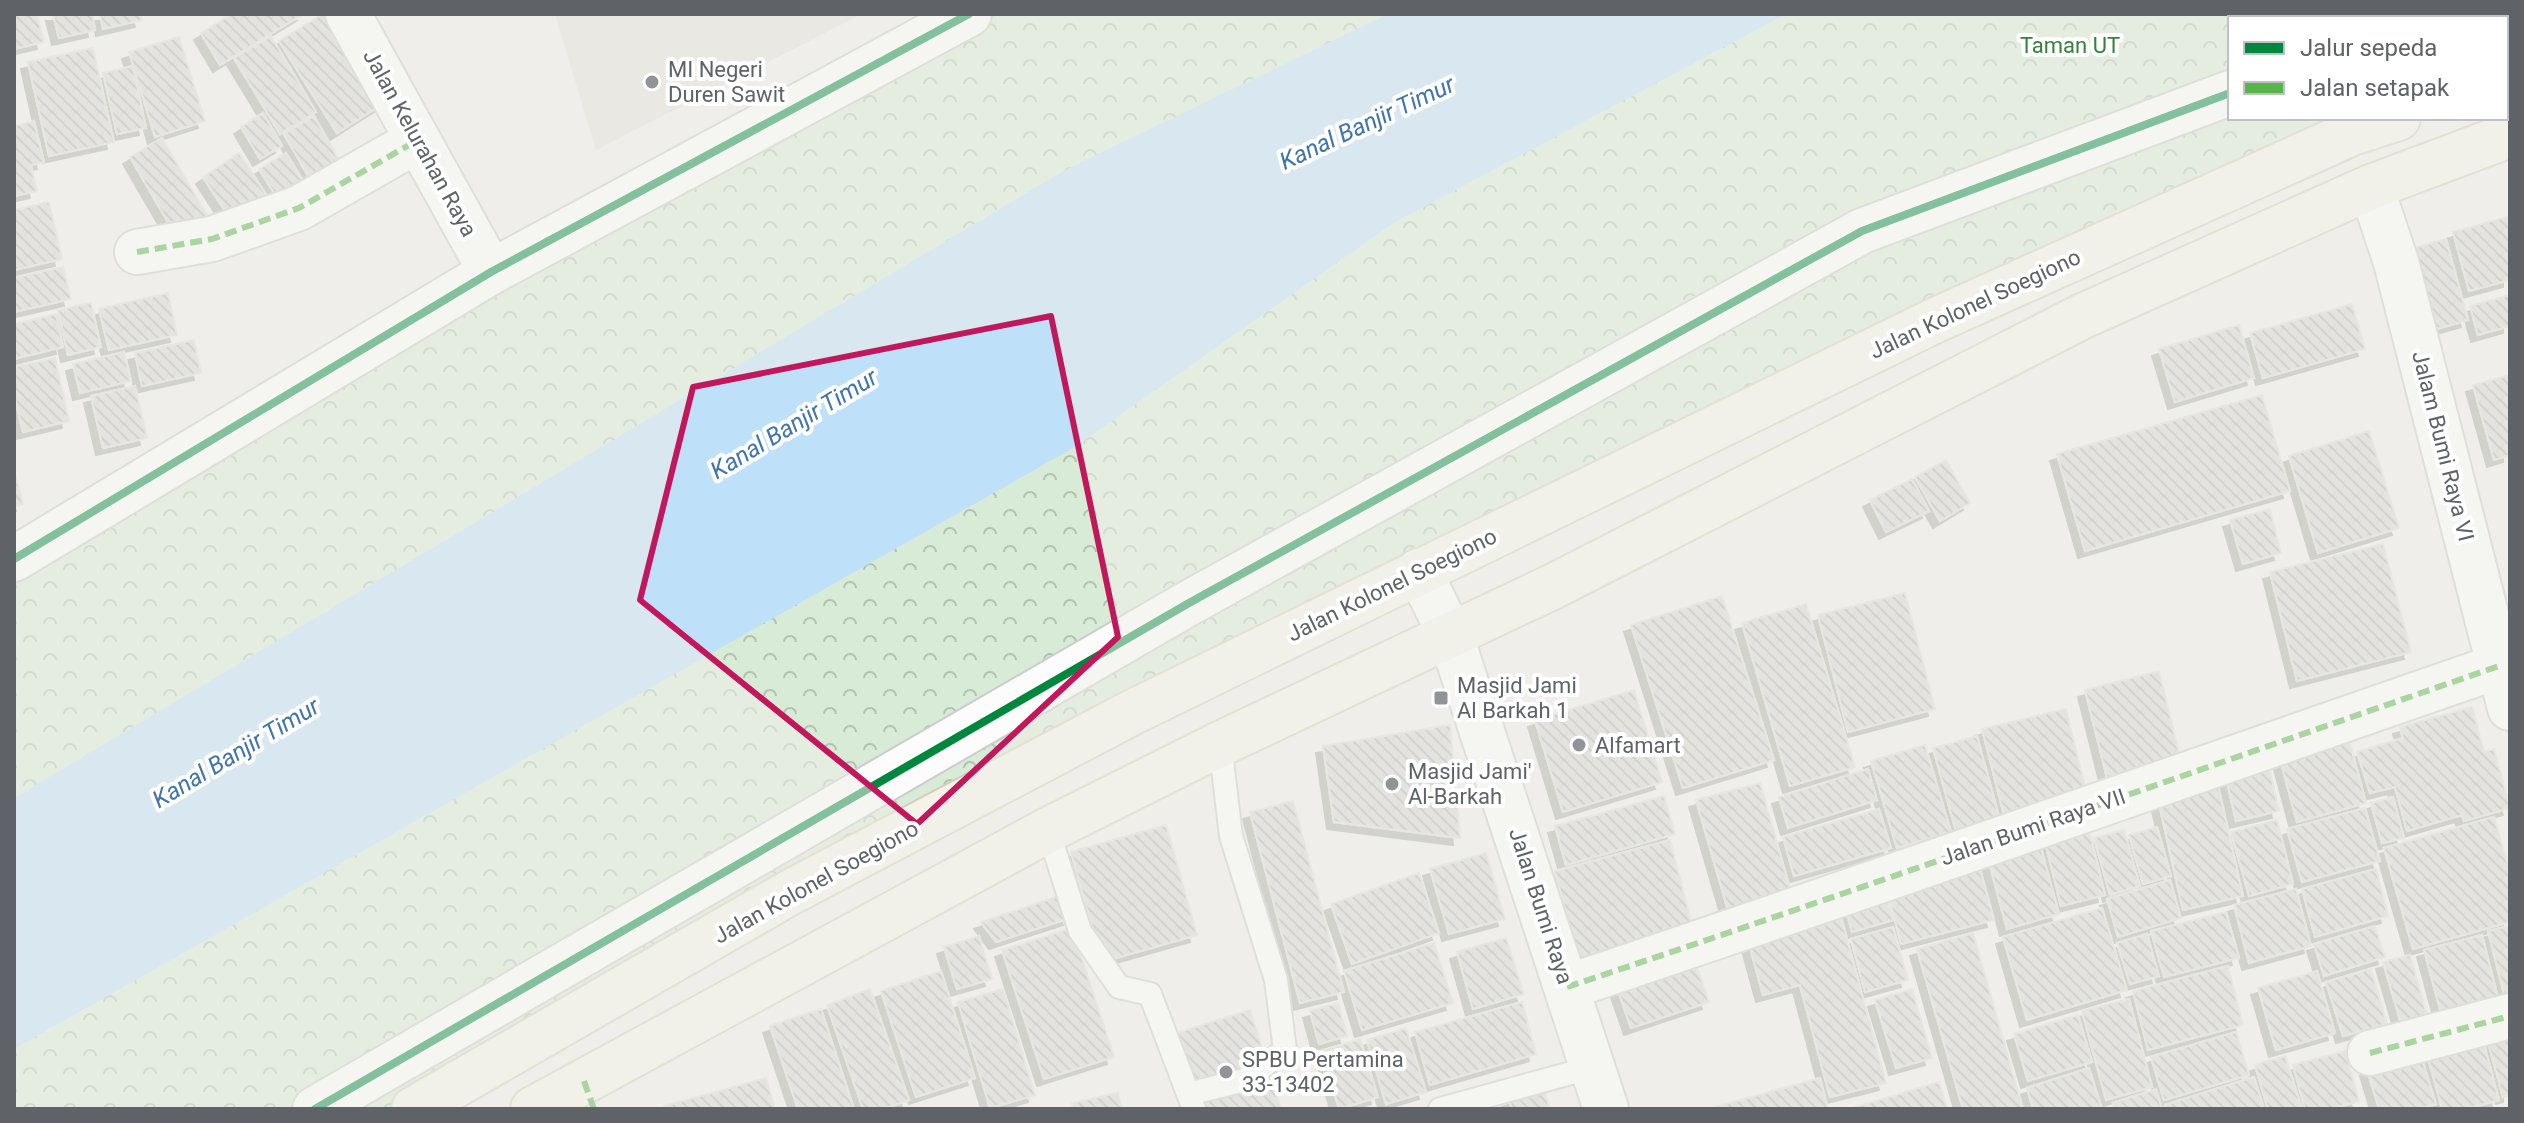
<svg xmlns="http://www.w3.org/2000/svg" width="2524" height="1123" viewBox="0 0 2524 1123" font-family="Roboto,sans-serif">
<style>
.education{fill:#e2e0da}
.park{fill:url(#park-crowns)}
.water{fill:#bfe0f9}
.building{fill:url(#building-back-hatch);stroke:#deddd9;stroke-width:2;filter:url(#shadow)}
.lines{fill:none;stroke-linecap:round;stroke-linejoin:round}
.lane-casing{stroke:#cbcccc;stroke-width:26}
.street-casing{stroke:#cbcccc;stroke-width:48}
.secondary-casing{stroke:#cacacb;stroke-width:48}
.primary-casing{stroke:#d7ceb8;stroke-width:48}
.lane{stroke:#fdfcfc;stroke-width:22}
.street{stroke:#fdfcfc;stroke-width:44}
.secondary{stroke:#fdfcfc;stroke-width:44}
.primary{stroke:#f4f2e9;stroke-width:44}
.quiet{stroke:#58b549;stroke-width:6;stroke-dasharray:12 6;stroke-linecap:butt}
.cycleway-casing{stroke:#fff;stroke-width:13}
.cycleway{stroke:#00873e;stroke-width:8}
.marked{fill:none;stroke:#c2185b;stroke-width:6;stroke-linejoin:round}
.poi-dot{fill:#919496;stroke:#fff;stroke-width:3}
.labels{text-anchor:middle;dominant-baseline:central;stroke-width:8;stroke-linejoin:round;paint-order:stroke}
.park-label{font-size:22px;fill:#348238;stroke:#fff}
.poi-label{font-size:22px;fill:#5f6368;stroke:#fff;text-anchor:start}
.street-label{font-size:22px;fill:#5f6368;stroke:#fff}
.water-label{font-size:24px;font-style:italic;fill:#4174aa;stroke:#fff}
</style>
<defs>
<pattern id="park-crowns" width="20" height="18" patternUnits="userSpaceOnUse" patternTransform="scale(2)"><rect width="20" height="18" fill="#d8ebd6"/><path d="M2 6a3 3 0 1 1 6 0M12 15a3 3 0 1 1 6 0" fill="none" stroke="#b2c2b1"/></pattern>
<pattern id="building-back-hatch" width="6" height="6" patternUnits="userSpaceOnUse" patternTransform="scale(2)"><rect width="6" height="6" fill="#d6d5d3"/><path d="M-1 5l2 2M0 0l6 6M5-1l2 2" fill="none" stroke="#b1b0af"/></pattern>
<filter id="shadow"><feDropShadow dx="-7" dy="7" stdDeviation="0" flood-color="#0004"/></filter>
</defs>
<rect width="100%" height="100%" fill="#efeeea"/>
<!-- education -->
<path class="education" d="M555,14H862L596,150Z"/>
<!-- park -->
<path class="park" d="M969,14H2510V82L2506,83V18H2230V118H2398L1936,320L414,1109H14V559Z"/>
<!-- water -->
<path class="water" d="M1388,14H1786L1392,224L1073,448L14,1049V798L1065,170Z"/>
<!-- building -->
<path class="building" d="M14,14H37L44,42L14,49Z
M53,14H92L95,30L59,38Z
M100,14H140L142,20L103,29Z
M232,14H303L220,65L201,33Z
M323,14L381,105L337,133L279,41Z
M271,36L316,112L280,134L234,58Z
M179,37L205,121L155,137L129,52Z
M93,48L114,142L49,156L28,62Z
M133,66L146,128L117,134L103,73Z
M263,113L282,146L260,159L241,127Z
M314,116L344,169L314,186L284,134Z
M34,121L44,162L31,165L37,191L14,196V126Z
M162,138L208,217L176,236L130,157Z
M239,153L267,196L231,220L203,177Z
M286,153L303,181L276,196L259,169Z
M49,202L62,259L14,270V210Z
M2510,216V280L2469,291L2453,232Z
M2446,239L2468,320L2426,332L2403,251Z
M63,267L71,299L14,312V278Z
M168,293L177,335L109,350L99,309Z
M2510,295V326L2478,335L2470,306Z
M91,303L101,347L68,355L58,310Z
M2352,304L2365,349L2263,378L2250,333Z
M56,314L63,347L14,359V324Z
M2239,325L2254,378L2175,402L2159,349Z
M194,340L201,373L142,386L135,353Z
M124,352L131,381L80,393L73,364Z
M55,358L69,421L23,432L14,394V367Z
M2510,375V455L2494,460L2473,385Z
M135,386L147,438L103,448L91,396Z
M2262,395L2290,491L2085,551L2057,454Z
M2369,431L2399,528L2318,553L2289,456Z
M1946,460L1970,503L1940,521L1915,477Z
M14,470L23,504L14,507Z
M1912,479L1929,511L1886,532L1870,500Z
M2270,509L2281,553L2243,564L2230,520Z
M2383,544L2411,652L2297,681L2270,572Z
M1905,593L1935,709L1848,732L1818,615Z
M1722,596L1774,760L1683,788L1631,625Z
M1806,604L1855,767L1790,786L1742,623Z
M2159,671L2182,765L2108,782L2085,690Z
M1634,690L1662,782L1563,812L1535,720Z
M2472,707L2484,752L2494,749L2510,808L2464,821L2462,815L2407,831L2395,787L2370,793L2357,752L2403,738L2400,727Z
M2066,709L2087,795L2004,815L1982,729Z
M1450,725L1460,838L1334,822L1323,746Z
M1977,736L2001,824L1957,835L1933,748Z
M2349,740L2366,803L2297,822L2280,759Z
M1925,745L1951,832L1897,848L1871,761Z
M2267,758L2279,811L2236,821L2224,768Z
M1868,769L1877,800L1788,828L1779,797Z
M2215,772L2243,896L2183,910L2155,786Z
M1760,783L1791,892L1728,910L1696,800Z
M1664,796L1675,834L1566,865L1555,826Z
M2393,797L2404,838L2382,843L2371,803Z
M1293,801L1344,992L1300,1003L1250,812Z
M2365,808L2380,861L2302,882L2287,829Z
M1879,809L1891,848L1794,876L1783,837Z
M2494,817L2510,872V922L2413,949L2384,848Z
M2277,820L2293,884L2249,896L2231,832Z
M2087,822L2105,895L2061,906L2043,834Z
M1166,825L1197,935L1102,962L1071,852Z
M2157,827L2171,876L2143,884L2129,835Z
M2124,830L2140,886L2110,895L2094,838Z
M2038,837L2059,914L2007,929L1986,851Z
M1670,840L1695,937L1580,968L1555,871Z
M1486,853L1505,919L1449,934L1430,869Z
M1977,858L1994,920L1901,944L1885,882Z
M2376,869L2388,916L2315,937L2302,889Z
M1419,873L1439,933L1352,964L1331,904Z
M2170,880L2181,918L2118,937L2107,899Z
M2296,889L2311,946L2249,963L2234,905Z
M1885,891L1893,920L1852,932L1844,903Z
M1062,895L1070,918L996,942L981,922Z
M2102,908L2127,990L2027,1020L2003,937Z
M2226,912L2239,958L2164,977L2151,931Z
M1840,913L1886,1083L1830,1097L1800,985L1763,995L1748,940Z
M2375,926L2385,957L2324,976L2314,944Z
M2510,926V1005L2507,1006L2488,931Z
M1893,927L1908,980L1865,992L1851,939Z
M1072,928L1114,1057L1044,1079L1002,950Z
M1973,933L2023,1109H1963L1917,949Z
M2147,934L2159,976L2130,984L2117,943Z
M2482,935L2500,1006L2443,1020L2424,950Z
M979,936L992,979L957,989L944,947Z
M1506,938L1524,994L1473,1009L1457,952Z
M1434,943L1453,1003L1362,1030L1344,971Z
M1692,953L1709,1002L1631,1028L1614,979Z
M2410,955L2429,1022L2403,1030L2383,962Z
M2228,966L2243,1025L2148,1050L2133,991Z
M2371,969L2387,1024L2343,1036L2326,982Z
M941,971L975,1078L916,1097L881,991Z
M2317,971L2335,1033L2276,1050L2258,988Z
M870,989L909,1100L883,1109H863L827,1005Z
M1003,989L1035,1095L990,1108L958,1002Z
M1912,989L1932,1058L1896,1068L1875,1000Z
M2129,999L2152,1087L2106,1100L2082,1011Z
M1522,1002L1536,1054L1430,1085L1415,1032Z
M1338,1003L1347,1036L1319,1044L1310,1011Z
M821,1009L854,1109H798L770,1026Z
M1250,1010L1281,1109H1193L1170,1035Z
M2078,1015L2092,1062L2028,1081L2014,1034Z
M1406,1028L1426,1092L1386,1104L1367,1040Z
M2510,1028V1095L2503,1097L2486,1035Z
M2236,1032L2249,1075L2164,1100L2151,1057Z
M2482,1036L2499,1100L2466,1109H2442L2426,1050Z
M1360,1039L1378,1097L1339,1109L1322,1051Z
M2345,1051L2359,1101L2331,1109H2305L2293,1065Z
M2420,1053L2436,1104L2419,1109H2379L2367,1069Z
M2285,1056L2302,1109H2268L2255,1065Z
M2089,1068L2102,1109H2033L2027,1088Z
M2254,1077L2264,1109H2166L2165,1105Z
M766,1078L775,1109H664V1106Z
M1820,1078L1828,1109H1708Z
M1939,1082L1947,1109H1856L1855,1107Z
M1543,1088L1550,1109H1512L1509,1100Z
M2156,1089L2162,1109H2115L2113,1103Z
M1118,1093L1122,1109H1073L1072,1103Z"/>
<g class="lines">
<!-- lane casing -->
<g class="lane-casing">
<path id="lane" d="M1048,830L1080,931L1119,987L1150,994L1194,1109
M1188,1094L1245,1080L1285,1050L1276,980L1231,836L1220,744
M1440,1109L1593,1067"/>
</g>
<!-- street casing -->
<g class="street-casing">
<path id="street" d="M348,14L491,272
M2428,18L2439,14
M2371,187L2396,262L2510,708
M137,252L212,239L299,208L418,140
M1419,571L1450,634L1606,1109
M1567,987C1879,883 2189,773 2499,666
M2370,1053L2510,1016
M315,1109L1189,603L1862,231L2230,93"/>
</g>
<!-- secondary casing -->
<g class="secondary-casing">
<path id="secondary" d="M14,559L491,272L969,14"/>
</g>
<!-- primary casing -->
<g class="primary-casing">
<path id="primary" d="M2506,83L2510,82
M414,1109L789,893L1131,713L1936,320L2352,133L2398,118
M533,1109L1048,830L1220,744L1554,586L2083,316L2371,187L2510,135"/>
</g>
<!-- lane -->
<use href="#lane" class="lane"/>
<!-- street -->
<use href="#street" class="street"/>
<!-- secondary -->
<use href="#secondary" class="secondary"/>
<!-- primary -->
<use href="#primary" class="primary"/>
<!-- quiet -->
<path class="quiet" d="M2428,18L2439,14
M137,252L212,239L299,208L418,140
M1567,987C1879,883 2189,773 2499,666
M2370,1053L2510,1016
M584,1081L594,1109"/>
<!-- cycleway casing -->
<g class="cycleway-casing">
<path id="cycleway" d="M14,559L491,272L969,14
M315,1109L1189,603L1862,231L2230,93"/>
</g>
<!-- cycleway -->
<use href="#cycleway" class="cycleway"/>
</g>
<!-- marked area -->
<path d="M0 0H2524V1123H0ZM1051,316L1118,637L917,824L640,600L693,387Z" fill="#efeeea" fill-opacity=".55" fill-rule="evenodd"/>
<path class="marked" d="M1051,316L1118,637L917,824L640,600L693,387Z"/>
<!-- markers -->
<g class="poi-dot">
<circle cx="652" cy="82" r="8"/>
<rect x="1433" y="690" width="16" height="16" rx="4"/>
<circle cx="1579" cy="745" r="8"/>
<circle cx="1392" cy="784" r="8"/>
<circle cx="1226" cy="1072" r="8"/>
</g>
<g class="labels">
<!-- park labels -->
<g class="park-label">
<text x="2070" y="45">Taman UT</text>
</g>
<!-- poi labels -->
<g class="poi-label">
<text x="668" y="69">MI Negeri<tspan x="668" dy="25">Duren Sawit</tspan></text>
<text x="1457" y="685">Masjid Jami<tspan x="1457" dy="25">Al Barkah 1</tspan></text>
<text x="1595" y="745">Alfamart</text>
<text x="1408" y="771">Masjid Jami'<tspan x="1408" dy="25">Al-Barkah</tspan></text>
<text x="1242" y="1059">SPBU Pertamina<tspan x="1242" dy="25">33-13402</tspan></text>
</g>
<!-- street labels -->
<g class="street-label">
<text transform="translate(420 143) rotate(61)">Jalan Kelurahan Raya</text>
<text transform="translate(1975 304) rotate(-25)">Jalan Kolonel Soegiono</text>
<text transform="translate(2443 446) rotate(76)">Jalam Bumi Raya VI</text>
<text transform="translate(1392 585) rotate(-26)">Jalan Kolonel Soegiono</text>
<text transform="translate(2033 827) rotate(-19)">Jalan Bumi Raya VII</text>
<text transform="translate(816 882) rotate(-29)">Jalan Kolonel Soegiono</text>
<text transform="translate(1541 906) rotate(72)">Jalan Bumi Raya</text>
</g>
<!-- water labels -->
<g class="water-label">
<text transform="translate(1367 123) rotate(-25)">Kanal Banjir Timur</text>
<text transform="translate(794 424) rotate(-31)">Kanal Banjir Timur</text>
<text transform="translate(236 753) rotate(-31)">Kanal Banjir Timur</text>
</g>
</g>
<!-- border -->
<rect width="2524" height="1123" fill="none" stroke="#5f6368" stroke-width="32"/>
<!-- legend -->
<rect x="2228" y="16" width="280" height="104" fill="#ffffff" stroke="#bfc1c3" stroke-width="2"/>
<rect x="2244" y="42" width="40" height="12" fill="#00873e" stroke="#bfc1c3" stroke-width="2"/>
<text x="2300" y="56" font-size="24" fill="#5f6368">Jalur sepeda</text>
<rect x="2244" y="82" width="40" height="12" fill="#58b549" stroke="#bfc1c3" stroke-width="2"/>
<text x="2300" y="96" font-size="24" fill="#5f6368">Jalan setapak</text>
</svg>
